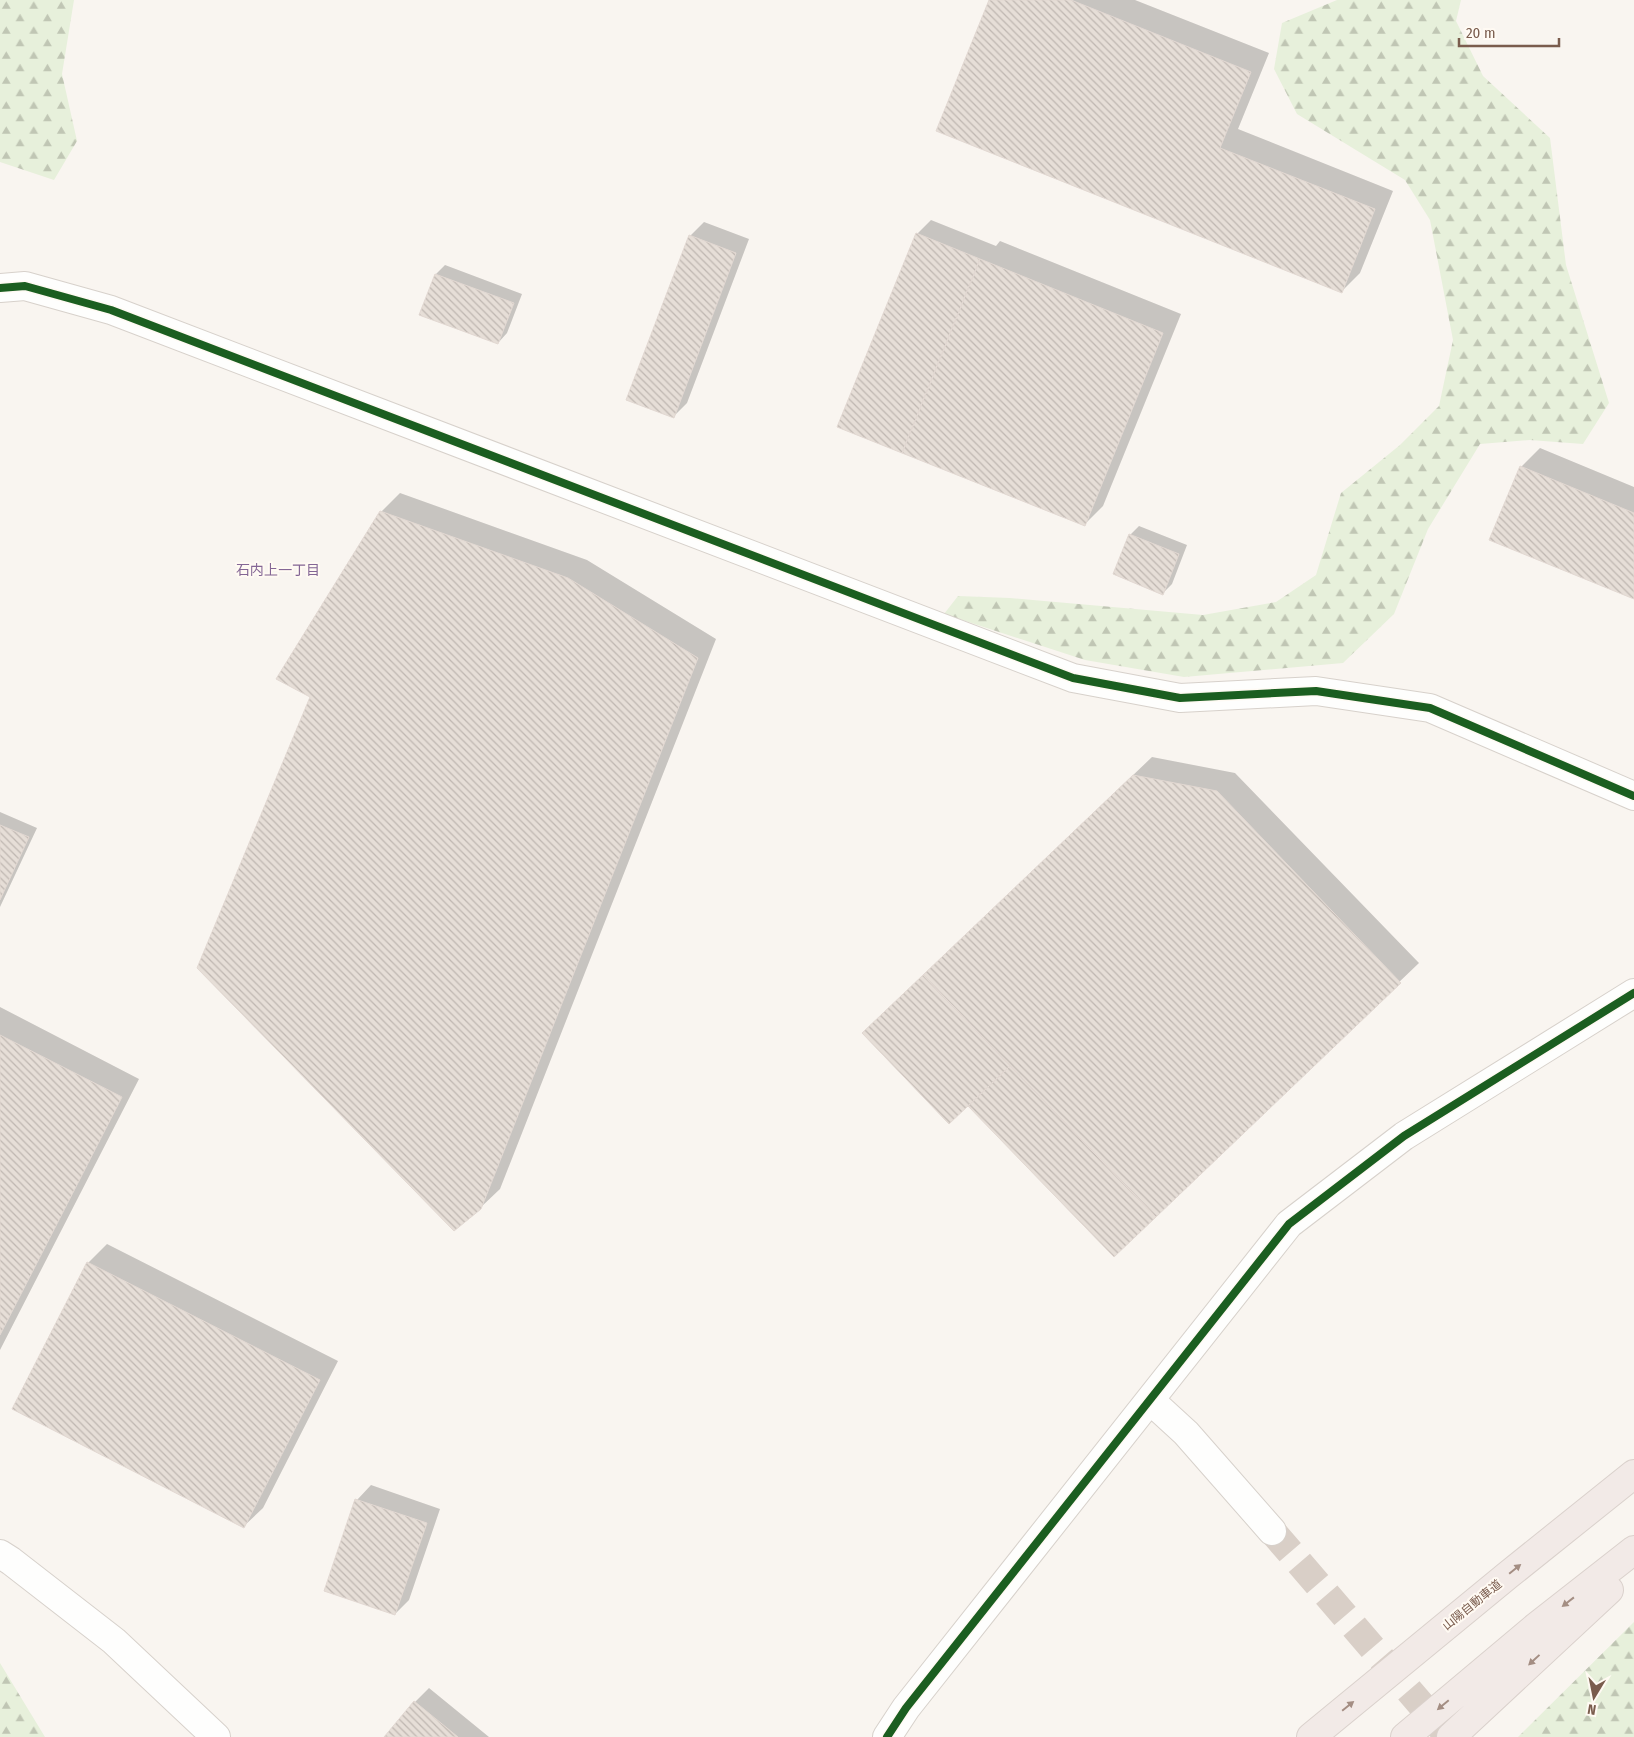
<svg xmlns="http://www.w3.org/2000/svg" width="1634" height="1737" viewBox="0 0 1634 1737" font-family="'Fira Sans Condensed','Noto Sans JP',sans-serif">
<style>
.forest{fill:url(#forest-firs)}
.shadow{fill:#0003}
.building{fill:url(#building-back-hatch);stroke:#e2d8d2}
.lines{fill:none;stroke-linecap:round;stroke-linejoin:round}
.minor-tunnel{stroke:#d9cfc7;stroke-width:28;stroke-dasharray:28 14;stroke-linecap:butt}
.minor-casing{stroke:#d7d1cb;stroke-width:30}
.highway-casing{stroke:#dad1cc;stroke-width:30}
.minor{stroke:#fefefd;stroke-width:28}
.highway{stroke:#f2eae7;stroke-width:28}
.cycleway-casing{stroke:#fffaf3;stroke-width:11}
.cycleway{stroke:#1b5e20;stroke-width:8}
.oneway{fill:#a48e83}
.labels{text-anchor:middle;dominant-baseline:central;stroke-width:4;stroke-linejoin:round;paint-order:stroke}
.street-label{font-size:12px;fill:#7a5c4d;stroke:#fffaf3}
.neighbourhood-label{font-size:14px;fill:#846695;stroke:#fffaf3}
</style>
<defs>
<pattern id="forest-firs" width="22" height="20" patternUnits="userSpaceOnUse" patternTransform="scale(1.25)"><rect width="22" height="20" fill="#e7f0db"/><path d="M5 1l3.5 6h-7zM16 11l3.5 6h-7z" fill="#c0c6b4"/></pattern>
<pattern id="building-back-hatch" width="6" height="6" patternUnits="userSpaceOnUse" patternTransform="scale(1.25)"><rect width="6" height="6" fill="#e6ded7"/><path d="M-1 5l2 2M0 0l6 6M5-1l2 2" fill="none" stroke="#bfb7b1"/></pattern>
</defs>
<rect width="100%" height="100%" fill="#f9f5f0"/>
<!-- forest -->
<path class="forest" d="M0,0H74L62,74L77,141L54,180L0,162Z
M1337,0H1461L1456,21L1483,76L1550,138L1566,265L1609,403L1583,444L1530,440L1480,444L1428,529L1394,614L1343,663L1184,677L1085,660L944,614L958,596L1010,598L1203,615L1276,602L1316,575L1341,493L1400,445L1439,406L1453,340L1430,220L1405,180L1297,114L1274,69L1282,23Z
M1634,1622V1737H1518Z
M0,1663L45,1737H0Z"/>
<!-- shadow -->
<path class="shadow" d="M990,0H1135L1269,53L1238,129L1393,191L1360,273L1341,292Z
M931,220L996,246L1000,241L1181,314L1103,506L1085,524L917,234Z
M704,222L749,239L687,403L673,417L690,236Z
M445,265L522,294L507,333L498,343L421,314L436,274Z
M1540,448L1634,487V598L1521,467Z
M400,493L587,560L716,639L500,1189L480,1208L311,696L381,512Z
M1139,526L1187,545L1172,584L1163,593L1130,535Z
M1152,757L1235,773L1419,963L1114,1255L968,1104L878,1019Z
M0,812L37,828L0,907Z
M0,1007L139,1079L0,1350Z
M107,1244L338,1361L263,1508L244,1526L13,1409L88,1263Z
M371,1485L440,1509L409,1600L395,1614L357,1500Z
M429,1688L489,1737H386L415,1702Z"/>
<!-- building -->
<path class="building" d="M989,0H1071L1251,72L1220,148L1375,209L1342,293L936,131Z
M916,233L980,259L902,453L837,427Z
M689,235L736,253L674,418L626,400Z
M980,259L1163,333L1085,526L902,453Z
M435,274L514,303L498,344L419,315Z
M1520,466L1634,513V599L1489,540Z
M380,511L568,578L698,658L481,1209L454,1231L197,968L310,697L276,679Z
M1129,534L1179,554L1163,595L1113,574Z
M1133,775L1217,791L1401,983L1156,1217L923,975Z
M0,825L29,837L0,900Z
M923,975L1010,1066L949,1124L862,1033Z
M0,1035L122,1097L0,1335Z
M1010,1066L1156,1217L1114,1257L968,1106Z
M87,1262L320,1380L244,1528L12,1409Z
M355,1499L427,1523L395,1615L324,1591Z
M414,1701L458,1737H384Z"/>
<g class="lines">
<!-- minor-tunnel -->
<path class="minor-tunnel" d="M1272,1531L1449,1737"/>
<!-- minor casing -->
<g class="minor-casing">
<path id="minor" d="M0,288L25,286L111,310L1073,678L1180,698L1316,691L1430,708L1634,796
M1150,1400L1186,1433L1272,1531
M0,1554L11,1561L114,1641L216,1737
M887,1737L906,1708L1289,1224L1404,1136L1634,993"/>
</g>
<!-- highway casing -->
<g class="highway-casing">
<path id="highway" d="M1311,1737L1508,1575L1634,1474
M1405,1737L1537,1626L1634,1550
M1451,1737L1609,1590"/>
</g>
<!-- minor -->
<use href="#minor" class="minor"/>
<!-- highway -->
<use href="#highway" class="highway"/>
<!-- cycleway casing -->
<g class="cycleway-casing">
<path id="cycleway" d="M0,288L25,286L111,310L1073,678L1180,698L1316,691L1430,708L1634,796
M887,1737L906,1708L1289,1224L1404,1136L1634,993"/>
</g>
<!-- cycleway -->
<use href="#cycleway" class="cycleway"/>
</g>
<!-- one-way arrows -->
<defs><path id="oneway-solid" d="M-6-.8H1V-3.2L6.5 0L1 3.2V.8H-6Z" transform="scale(1.25)"/></defs>
<g class="oneway">
<use href="#oneway-solid" transform="translate(1515 1569) rotate(-39)"/>
<use href="#oneway-solid" transform="translate(1568 1602) rotate(142)"/>
<use href="#oneway-solid" transform="translate(1534 1660) rotate(137)"/>
<use href="#oneway-solid" transform="translate(1443 1705) rotate(140)"/>
<use href="#oneway-solid" transform="translate(1348 1706) rotate(-39)"/>
</g>
<g class="labels">
<!-- street labels -->
<g class="street-label">
<text transform="translate(1472 1605) rotate(-39)">山陽自動車道</text>
</g>
<!-- neighbourhood labels -->
<g class="neighbourhood-label">
<text x="278" y="570">石内上一丁目</text>
</g>
</g>
<!-- north arrow -->
<g transform="translate(1594 1697) rotate(190)" stroke="#fffaf3" stroke-width="4" paint-order="stroke">
<path d="M0-4L9 19L0 12L-9 19Z" fill="#7a5c4d"/>
<text y="-8" font-size="14" font-weight="bold" text-anchor="middle" fill="#7a5c4d">N</text>
</g>
<!-- scale -->
<path d="M1459 38v8h100v-8" fill="none" stroke="#7a5c4d" stroke-width="2.5"/>
<text x="1466" y="38" font-size="15" fill="#7a5c4d" stroke="#fffaf3" stroke-width="4" paint-order="stroke">20 m</text>
</svg>
